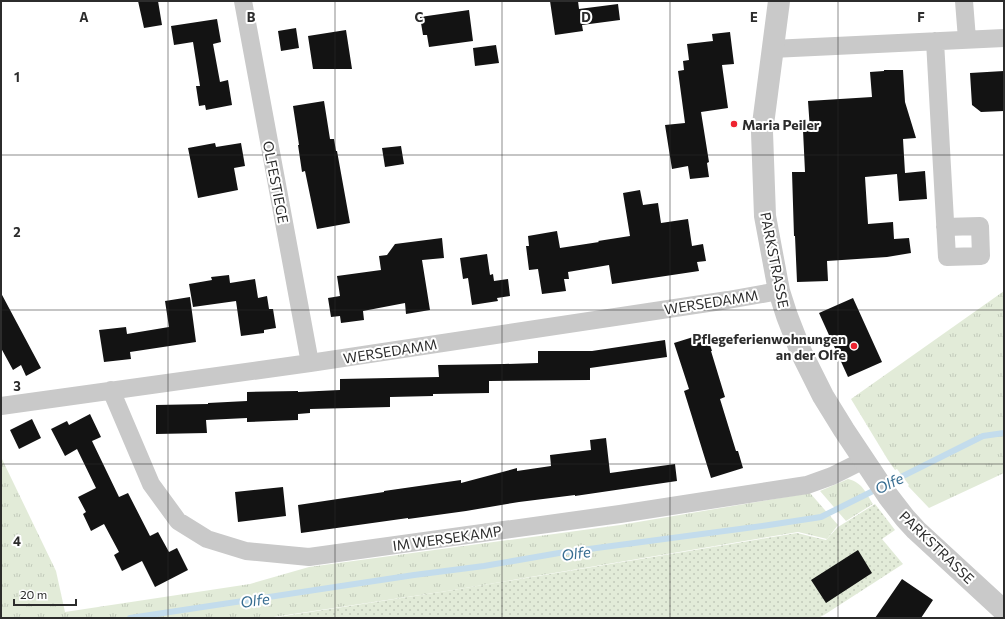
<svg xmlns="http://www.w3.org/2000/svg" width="1005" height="619" viewBox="0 0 1005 619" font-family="Commissioner,sans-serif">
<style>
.grass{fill:url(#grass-tufts)}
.garden{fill:url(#garden-dots)}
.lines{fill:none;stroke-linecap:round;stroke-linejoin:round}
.stream{stroke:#c3dcec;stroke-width:6}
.building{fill:#131313}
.minor{stroke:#c9c9c9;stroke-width:18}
.tertiary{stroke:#c9c9c9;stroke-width:22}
.grid{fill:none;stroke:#2c2c2c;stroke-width:1;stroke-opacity:0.55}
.poi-dot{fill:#ee2330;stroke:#fff;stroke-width:1.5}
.labels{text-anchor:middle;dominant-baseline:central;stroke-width:4;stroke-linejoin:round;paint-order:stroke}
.poi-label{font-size:14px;font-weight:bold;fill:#2c2c2c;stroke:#fff;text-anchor:start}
.street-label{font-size:14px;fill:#2c2c2c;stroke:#fff}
.water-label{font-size:15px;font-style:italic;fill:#376d91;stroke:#fff}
.grid-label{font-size:13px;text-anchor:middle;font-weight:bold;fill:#2c2c2c;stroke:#fff;stroke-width:4;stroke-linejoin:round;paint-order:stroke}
</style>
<defs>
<pattern id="grass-tufts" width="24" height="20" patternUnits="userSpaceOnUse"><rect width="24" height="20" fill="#e2ebd8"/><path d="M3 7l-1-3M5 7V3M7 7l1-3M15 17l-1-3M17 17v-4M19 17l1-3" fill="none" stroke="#c2caba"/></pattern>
<pattern id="garden-dots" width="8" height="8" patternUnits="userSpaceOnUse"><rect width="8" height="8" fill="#e2ebd8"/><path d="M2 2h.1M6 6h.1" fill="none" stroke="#c2caba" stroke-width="1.8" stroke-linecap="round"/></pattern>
</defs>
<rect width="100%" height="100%" fill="#fff"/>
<!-- grass -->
<path class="grass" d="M1004,291V473L929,508L908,486L909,485L897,469L895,470L888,460L851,399Z
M1,457L56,571L65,612L250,584L309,567L620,525L810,493L838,525L827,539L798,532L447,591L267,618H1Z
M848,479C862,482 866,493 873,504L846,521L820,491Z"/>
<!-- garden -->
<path class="garden" d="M875,504L895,530L882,539L903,564L824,615L818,618H271L447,591L797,533L826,540L838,527Z"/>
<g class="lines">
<!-- stream -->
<path class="stream" d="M130,618L414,575L484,566L559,553L769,525L821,517L983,436L1004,433"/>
</g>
<!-- building -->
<path class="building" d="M138,1H158L162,25L144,28Z
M550,1H578L579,9L618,4L620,20L582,25L583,31L555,35Z
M469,10L473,41L429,47L427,35H423L420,17Z
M217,19L221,42L213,44L220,82L228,80L232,105L206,110L205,105L199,106L196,86H200L193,42L174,45L171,26Z
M296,28L299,48L281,51L278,31Z
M346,30L352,69H313L308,36Z
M730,32L734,64L722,65L728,108L701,112L709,162L707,163L709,177L690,179L688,166L672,169L665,125L685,123L678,71L684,70L683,61L689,60L687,44L713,41L712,34Z
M496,45L499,63L475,66L473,48Z
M884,70H903L905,102L916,138L903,139L905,173L925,171L927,199L899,201L897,174L865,177L868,224L893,222L894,239L909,238L911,253L887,257L827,261L828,281L797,282L795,236H794L792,172H805L803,130H810L808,101L872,97L870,72L884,71Z
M1004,71V111L981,112L972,105L970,73Z
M324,101L330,139H334L336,151H337L350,223L317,229L305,171L302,172L298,145H299L293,106Z
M215,143L216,147L241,143L245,166L234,168L238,190L198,198L188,148Z
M401,146L404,164L385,167L382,148Z
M640,190L643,205L658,203L661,223L688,219L692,246L703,244L706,261L697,262L699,271L612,284L609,265L568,272L569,279H564L566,291L542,294L538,269L529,270L526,246H529L528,236L557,231L560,248L599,242L598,241L630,236L623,193Z
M442,238L444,258L422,260L430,310L406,314L405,303L363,311L364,320L341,323L340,316L331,317L328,298L340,296L337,276L381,270L379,256L387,255L395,244Z
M487,254L490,275L493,274L494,281L508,279L510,296L497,298L498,301L472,305L468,278L463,279L460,258Z
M229,275L230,283L255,279L258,298L267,296L269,309H273L276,328L264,330V333L241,336L236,301L193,307L189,284L212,280L211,277Z
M1,293L41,368L26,376L21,365L13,370L1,348Z
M190,297L196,342L130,352L131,359L104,362L99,330L126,327L127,334L169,327L165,301Z
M853,298L882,362L848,377L819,313Z
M706,333L712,351H711L725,397L720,399L736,451H738L743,468L711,478L684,391L689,389L674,343Z
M665,340L667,357L590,368V380L489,381V393L433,394V396L390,397V407L310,409V413L298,414V420L247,422V418L206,420L207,433L156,434V405L208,404V403L247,401V392L298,391V392L340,390V379L439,377L438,365L504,364L538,363V351H592Z
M90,414L101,437L92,441L119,497L128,493L150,536L158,532L169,552L177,548L188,570L155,587L142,561L122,571L114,555L119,552L104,524L91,531L83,514L86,512L78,497L96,488L77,449L65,456L51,429L67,421L69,425Z
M32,419L41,438L19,449L10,430Z
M606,438L610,473L675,464L677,481L575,496V495L519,502L466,511L408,519V518L301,533L298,505L384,492V491L461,480V483L517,468V471L551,466L550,455L591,450L590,440Z
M283,487L286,516L238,522L235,492Z
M858,550L872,573L826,603L811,580Z
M902,579L933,600L921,618H875Z"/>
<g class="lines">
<!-- minor -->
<path class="minor" d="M243,1L310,363
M964,1L967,39
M935,41L947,257L981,256L980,226L945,227
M772,49L1004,38
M111,390L151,484L178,521L207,539L246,551L309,557L620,514L807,485L832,476L864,460
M1,406L310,363L728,300L779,291"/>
<!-- tertiary -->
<path class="tertiary" d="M779,1L762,132L765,216L779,291L787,316L801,352L823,396L844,430L888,496L905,518L916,530L1004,611"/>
</g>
<!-- grid -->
<path class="grid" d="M168,1V618M335,1V618M502,1V618M670,1V618M838,1V618M1,155H1004M1,310H1004M1,464H1004"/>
<!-- markers -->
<g class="poi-dot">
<circle cx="734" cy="124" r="4"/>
<circle cx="854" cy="346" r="4"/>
</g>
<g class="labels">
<!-- poi labels -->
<g class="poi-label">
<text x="742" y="124">Maria Peiler</text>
<text x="846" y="338" text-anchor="end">Pflegeferienwohnungen<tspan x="846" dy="16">an der Olfe</tspan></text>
</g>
<!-- street labels -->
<g class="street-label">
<text transform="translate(276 182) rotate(79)">OLFESTIEGE</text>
<text transform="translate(775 260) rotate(79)">PARKSTRASSE</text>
<text transform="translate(711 302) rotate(-9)">WERSEDAMM</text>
<text transform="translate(390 351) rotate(-9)">WERSEDAMM</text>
<text transform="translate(447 538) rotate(-8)">IM WERSEKAMP</text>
<text transform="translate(937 547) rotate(44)">PARKSTRASSE</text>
</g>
<!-- water labels -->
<g class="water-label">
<text transform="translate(889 483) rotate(-26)">Olfe</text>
<text transform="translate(576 553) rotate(-8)">Olfe</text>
<text transform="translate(255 600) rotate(-8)">Olfe</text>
</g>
</g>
<g class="grid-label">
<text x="84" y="22">A</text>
<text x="251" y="22">B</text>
<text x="419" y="22">C</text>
<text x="586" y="22">D</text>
<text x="754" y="22">E</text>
<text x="921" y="22">F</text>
<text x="17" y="82">1</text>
<text x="17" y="237">2</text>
<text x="17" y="391">3</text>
<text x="17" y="546">4</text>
</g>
<!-- border -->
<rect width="1005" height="619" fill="none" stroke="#2c2c2c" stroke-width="4"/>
<!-- scale -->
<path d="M14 599v6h62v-6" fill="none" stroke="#2c2c2c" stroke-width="2"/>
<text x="20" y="599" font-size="12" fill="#2c2c2c" stroke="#ffffff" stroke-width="3" paint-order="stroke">20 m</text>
</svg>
